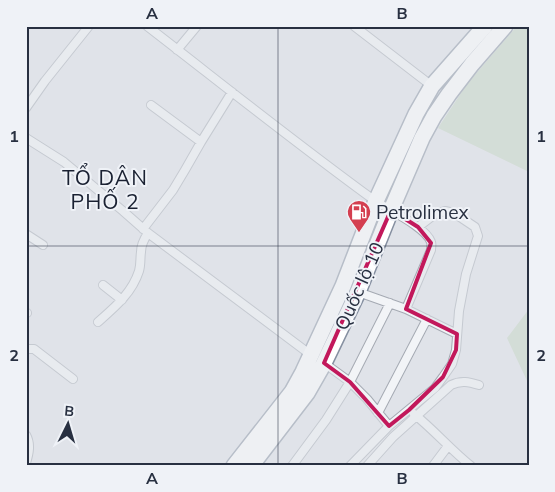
<svg xmlns="http://www.w3.org/2000/svg" width="555" height="492" viewBox="0 0 555 492" font-family="Mulish,sans-serif">
<style>
.green{fill:#c4d4c0}
.lines{fill:none;stroke-linecap:round;stroke-linejoin:round}
.street-casing{stroke:#a5aab3;stroke-width:10}
.highway-casing{stroke:#8690a1;stroke-width:18}
.street{stroke:#f2f4f7;stroke-width:8}
.highway{stroke:#fff;stroke-width:15}
.marked{fill:none;stroke:#c2185b;stroke-width:4;stroke-linejoin:round}
.grid{fill:none;stroke:#283041;stroke-width:1;stroke-opacity:0.55}
.labels{text-anchor:middle;dominant-baseline:central;stroke-width:4;stroke-linejoin:round;paint-order:stroke}
.poi-label{font-size:19px;fill:#283041;stroke:#eff2f7;text-anchor:start}
.street-label{font-size:19px;fill:#283041;stroke:#eff2f7}
.quarter-label{font-size:21px;letter-spacing:1px;fill:#1a2132;stroke:#eff2f7}
.neatline{fill:none;stroke:#283041;stroke-width:2}
.grid-label{font-size:16px;text-anchor:middle;font-weight:bold;fill:#283041}
</style>
<rect width="100%" height="100%" fill="#e0e3e9"/>
<!-- green -->
<path class="green" d="M517,26H529V172L438,128L467,84Z
M529,309V385L507,338Z"/>
<g class="lines">
<!-- street casing -->
<g class="street-casing">
<path id="street" d="M147,26C222,84 297,144 374,200C387,209 426,227 431,242C432,244 431,248 431,250L406,309
M354,26L432,86
M177,50L197,26
M151,105L201,142
M26,108L45,81L89,26
M26,138L64,162L123,211L148,233L311,355
M143,229L173,190L185,170L201,142L232,92
M26,234L43,245
M103,285L122,300
M358,292L406,309L457,334
M26,313H27
M98,322C115,307 132,293 139,271C141,264 140,258 141,252C141,245 144,239 148,233
M26,349H34L73,379
M324,363L350,382L367,399L389,426
M378,413L427,319
M414,414C434,430 451,450 471,466
M26,435C31,444 29,453 26,463
M292,466L326,420L350,382L390,303
M350,466L389,426L435,388L443,377L452,364L456,350L459,311L466,274L478,236L475,227L454,213L445,211L435,214L418,227
M367,466L393,437L451,385C461,380 469,382 479,385
M433,466L448,446"/>
</g>
<!-- highway casing -->
<g class="highway-casing">
<path id="highway" d="M234,466L292,392L303,372L343,286L376,201L416,114L432,86L485,26
M251,466L307,393L323,365L358,292L391,210L422,138L434,116L449,94L472,64L505,26"/>
</g>
<!-- street -->
<use href="#street" class="street"/>
<!-- highway -->
<use href="#highway" class="highway"/>
</g>
<!-- marked area -->
<path d="M0 0H555V492H0ZM391,210L418,227L431,243L406,309L457,334L456,350L443,377L409,410L389,426L350,382L324,363Z" fill="#e0e3e9" fill-opacity=".55" fill-rule="evenodd"/>
<path class="marked" d="M391,210L418,227L431,243L406,309L457,334L456,350L443,377L409,410L389,426L350,382L324,363Z"/>
<!-- grid -->
<path class="grid" d="M278,26V466M26,246H529"/>
<!-- icons -->
<defs>
<g id="fuel-pin" transform="scale(1.25)"><path d="M0 17L-7.5 6A9.5 9.5 0 1 1 7.5 6Z" fill="#d43f50" stroke="#eff2f7"/><path d="M-5.5-6h7V0h2V4h1.3V-2.5L3-4.5l.8-.8L6-3V5H2.5V1h-1V6h-7ZM-4.2-4.7v3.2H.2V-4.7Z" fill="#fff"/></g>
</defs>
<g fill-rule="evenodd">
<use href="#fuel-pin" x="359" y="212"/>
</g>
<g class="labels">
<!-- poi labels -->
<g class="poi-label">
<text x="376" y="212">Petrolimex</text>
</g>
<!-- street labels -->
<g class="street-label">
<text transform="translate(359 286) rotate(-66)">Quốc lộ 10</text>
</g>
<!-- quarter labels -->
<g class="quarter-label">
<text x="105" y="177">TỔ DÂN<tspan x="105" dy="24">PHỐ 2</tspan></text>
</g>
</g>
<!-- border -->
<rect width="555" height="492" fill="none" stroke="#eff2f7" stroke-width="55"/>
<!-- north arrow -->
<g transform="translate(68 424) rotate(5)" stroke="#eff2f7" stroke-width="4" paint-order="stroke">
<path d="M0-4L9 19L0 12L-9 19Z" fill="#283041"/>
<text y="-8" font-size="14" font-weight="bold" text-anchor="middle" fill="#283041">B</text>
</g>
<rect x="28" y="28" width="500" height="436" class="neatline"/>
<g class="grid-label">
<text x="152" y="19">A</text>
<text x="402" y="19">B</text>
<text x="14" y="142">1</text>
<text x="541" y="142">1</text>
<text x="14" y="361">2</text>
<text x="541" y="361">2</text>
<text x="152" y="484">A</text>
<text x="402" y="484">B</text>
</g>
</svg>
